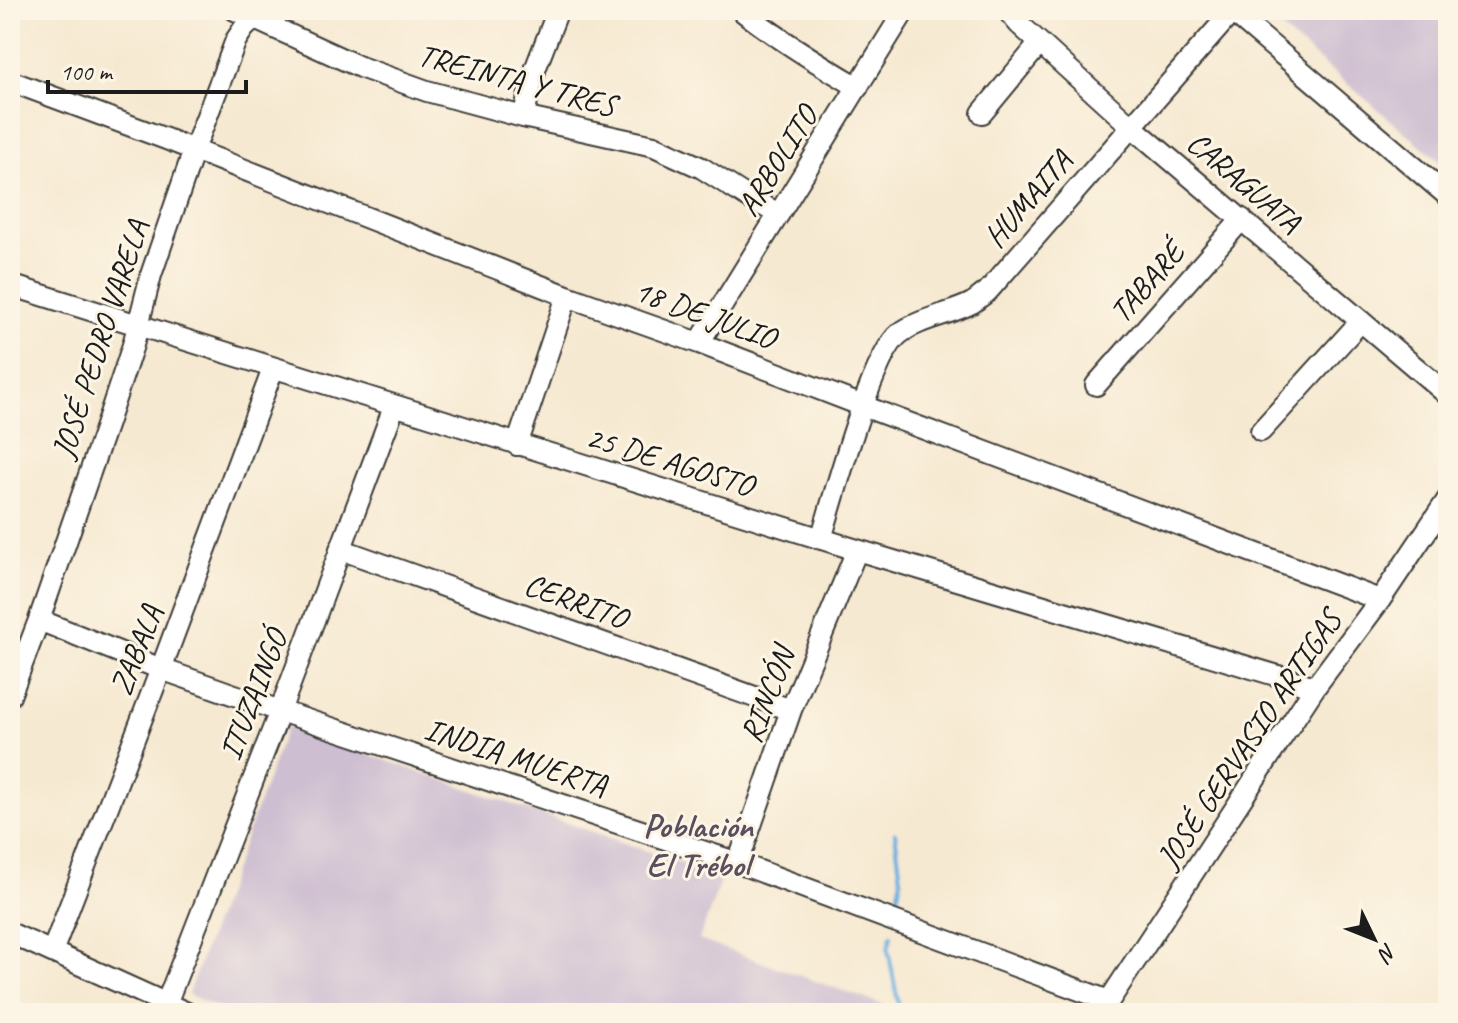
<svg xmlns="http://www.w3.org/2000/svg" width="1458" height="1023" viewBox="0 0 1458 1023" font-family="Caveat,sans-serif">
<style>
.industrial{fill:#cebed1}
.lines{fill:none;stroke-linecap:round;stroke-linejoin:round}
.stream{stroke:#6baee0;stroke-width:4}
.minor-casing{stroke:#3d3b37;stroke-width:24}
.minor{stroke:#fff;stroke-width:20}
.labels{text-anchor:middle;dominant-baseline:central;stroke-width:6;stroke-linejoin:round;paint-order:stroke}
.street-label{font-size:32px;fill:#1c1c1c;stroke:#fcf5e5}
.neighbourhood-label{font-size:34px;font-weight:bold;fill:#594f5f;stroke:#fcf5e5}
</style>
<rect width="100%" height="100%" fill="#fcf5e5"/>
<filter id="ink" filterUnits="userSpaceOnUse"><feTurbulence type="fractalNoise" baseFrequency=".0125" numOctaves="2"/><feDisplacementMap in="SourceGraphic" scale="16" xChannelSelector="R" yChannelSelector="G"/><feConvolveMatrix kernelMatrix="1 2 1 2 8 2 1 2 1" color-interpolation-filters="sRGB"/></filter>
<filter id="wash" filterUnits="userSpaceOnUse"><feTurbulence type="fractalNoise" baseFrequency=".006" numOctaves="4" result="noise"/><feDisplacementMap in="SourceGraphic" scale="32" xChannelSelector="R" yChannelSelector="G"/><feGaussianBlur stdDeviation="1.8" result="paint"/><feColorMatrix in="noise" values="0 0 0 0 0 0 0 0 0 0 0 0 0 0 0 0 0 1.4 0 .05"/><feComposite in="paint" operator="in"/></filter>
<g filter="url(#wash)">
<rect width="100%" height="100%" fill="#f6e9d1"/>
<!-- industrial -->
<path class="industrial" d="M1259,10H1448V168Z
M287,726L722,877L699,940L906,1013H229L188,994Z"/>
<g class="lines">
<!-- stream -->
<path class="stream" d="M894,913L901,879L895,833
M891,935L888,949L900,1013"/>
</g>
</g>
<g filter="url(#ink)">
<g class="lines">
<!-- minor casing -->
<g class="minor-casing">
<path id="minor" d="M235,10L360,67L427,91L523,117L654,146L702,168L749,198L779,214
M741,10C778,39 817,63 858,87
M1007,10L1019,24L1131,126L1448,395
M1230,10L1448,196
M10,81L166,139L567,296L699,343L863,406L1380,600
M982,113L1040,43
M523,117L536,67L558,10
M10,285L857,550L1315,687
M699,343L905,10
M1096,385L1242,219
M1261,431L1361,321
M517,445L567,296
M821,539C833,500 872,355 899,334C920,318 949,315 972,303C977,300 982,295 987,292L1232,12
M340,549L791,710
M39,620L161,669L280,711L738,863L1109,1001
M10,696L39,620L106,426L133,345L151,275L194,150L236,40L244,28L263,10
M738,863L791,710L857,550
M10,933L187,1013
M52,952L161,669L273,369
M166,1004L280,711L394,407
M1101,1013L1315,687L1380,600L1448,499"/>
</g>
<!-- minor -->
<use href="#minor" class="minor"/>
</g>
</g>
<g class="labels">
<!-- street labels -->
<g class="street-label">
<text transform="translate(517 80) rotate(15)">TREINTA Y TRES</text>
<text transform="translate(777 161) rotate(-58)">ARBOLITO</text>
<text transform="translate(1244 182) rotate(40)">CARAGUATA</text>
<text transform="translate(1028 199) rotate(-49)">HUMAITA</text>
<text transform="translate(1147 282) rotate(-49)">TABARÉ</text>
<text transform="translate(705 314) rotate(20)">18 DE JULIO</text>
<text transform="translate(100 339) rotate(-72)">JOSÉ PEDRO VARELA</text>
<text transform="translate(670 461) rotate(17)">25 DE AGOSTO</text>
<text transform="translate(576 601) rotate(20)">CERRITO</text>
<text transform="translate(136 650) rotate(-69)">ZABALA</text>
<text transform="translate(253 695) rotate(-69)">ITUZAINGÓ</text>
<text transform="translate(767 695) rotate(-69)">RINCÓN</text>
<text transform="translate(1249 739) rotate(-56)">JOSÉ GERVASIO ARTIGAS</text>
<text transform="translate(516 757) rotate(18)">INDIA MUERTA</text>
</g>
<!-- neighbourhood labels -->
<g class="neighbourhood-label">
<text x="698" y="825">Población<tspan x="698" dy="39">El Trébol</tspan></text>
</g>
</g>
<!-- margin -->
<rect width="1458" height="1023" fill="none" stroke="#fcf5e5" stroke-width="40"/>
<!-- north arrow -->
<g transform="translate(1374 939) rotate(133)" stroke="#fcf5e5" stroke-width="6" paint-order="stroke">
<path d="M0-6L14 30L0 20L-14 30Z" fill="#1c1c1c"/>
<text y="-12" font-size="22" font-weight="bold" text-anchor="middle" fill="#1c1c1c">N</text>
</g>
<!-- scale -->
<path d="M48 80v12h198v-12" fill="none" stroke="#1c1c1c" stroke-width="4"/>
<text x="60" y="80" font-size="24" fill="#1c1c1c" stroke="#fcf5e5" stroke-width="6" paint-order="stroke">100 m</text>
</svg>
